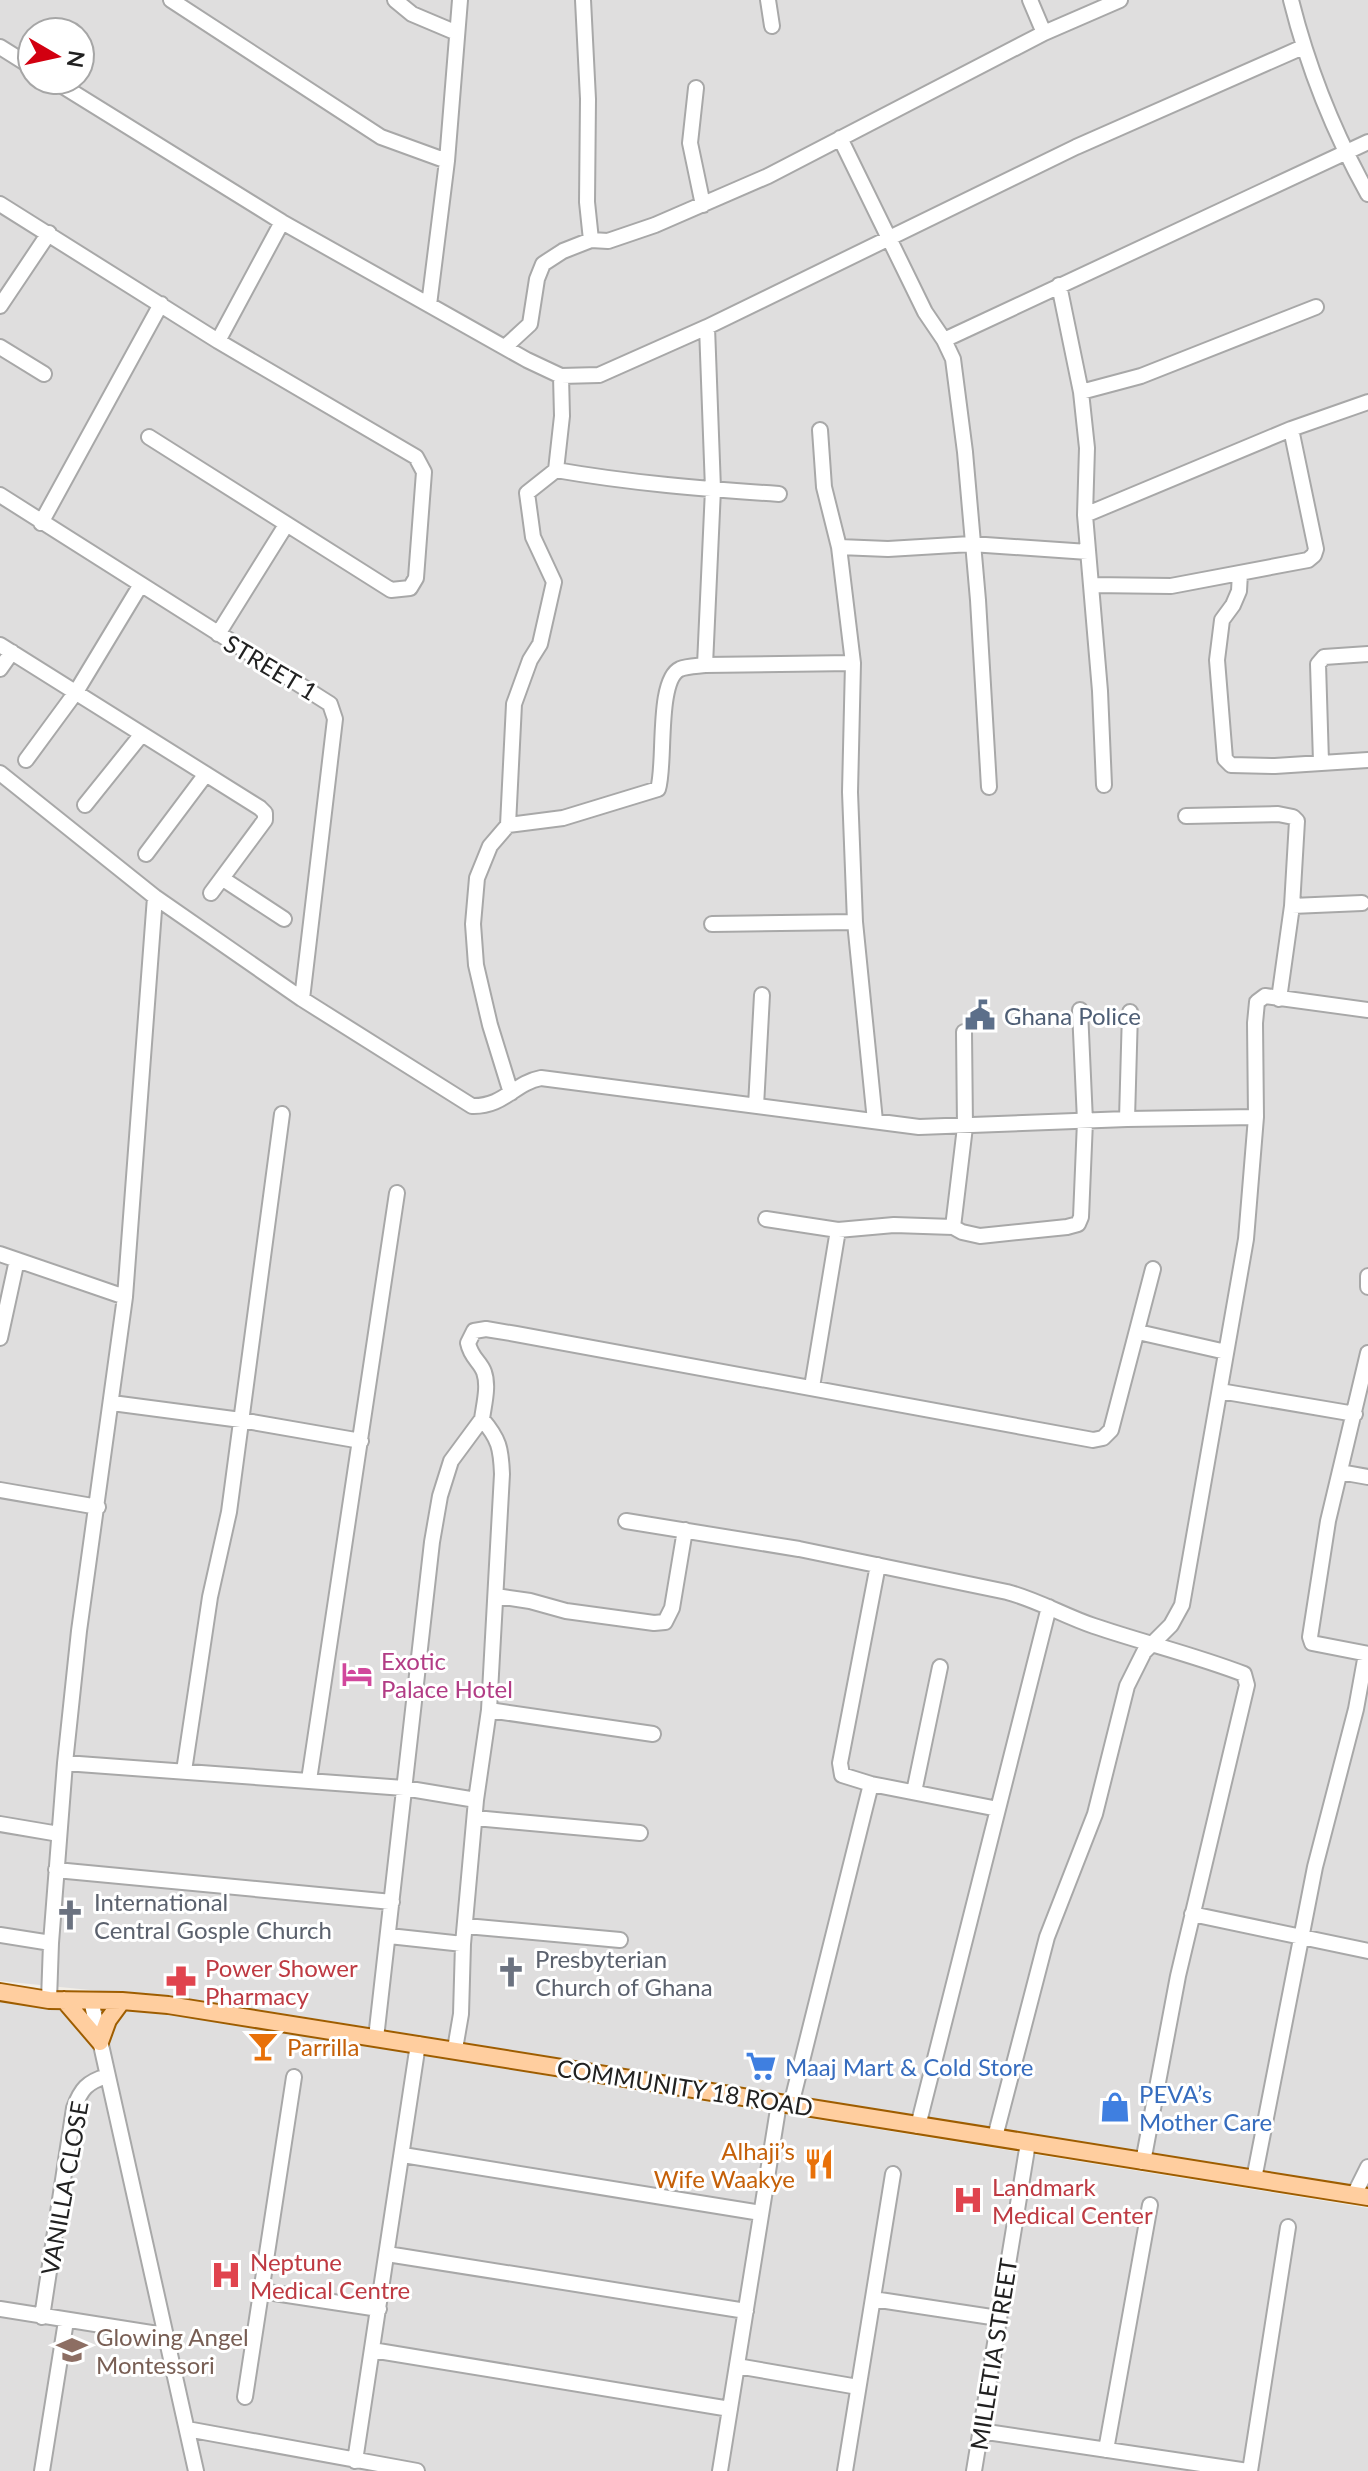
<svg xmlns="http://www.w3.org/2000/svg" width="1368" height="2471" viewBox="0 0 1368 2471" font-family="Lato,sans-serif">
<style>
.residential{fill:#dfdede;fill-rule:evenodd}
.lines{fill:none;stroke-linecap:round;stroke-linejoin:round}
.minor-casing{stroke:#a8a8a8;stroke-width:18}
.major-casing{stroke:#9e5d00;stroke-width:20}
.minor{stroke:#fff;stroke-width:14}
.major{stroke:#ffce9f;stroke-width:16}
.labels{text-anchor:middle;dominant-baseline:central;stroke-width:6;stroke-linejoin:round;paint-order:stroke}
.street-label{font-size:24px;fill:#212121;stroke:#fff}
.service-label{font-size:24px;fill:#4e5e75;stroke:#fff;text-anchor:start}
.hotel-label{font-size:24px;fill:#b23c85;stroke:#fff;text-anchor:start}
.worship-label{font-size:24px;fill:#5b616d;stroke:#fff;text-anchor:start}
.health-label{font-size:24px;fill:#be3a42;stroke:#fff;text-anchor:start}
.food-label{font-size:24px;fill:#c56008;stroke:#fff;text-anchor:start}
.shop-label{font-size:24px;fill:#366cbe;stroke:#fff;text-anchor:start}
.education-label{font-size:24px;fill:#785e54;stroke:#fff;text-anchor:start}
</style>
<rect width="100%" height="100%" fill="#f2eee7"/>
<!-- residential -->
<path class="residential" d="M0,0H1368V2188L280,2013L140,1995L0,1981ZM32,32H80V80H32Z
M0,1996L152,2009L354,2041L565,2079L1368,2208V2471H0Z"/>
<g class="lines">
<!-- minor casing -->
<g class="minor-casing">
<path id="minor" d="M171,0L381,137L447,161
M395,0L412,14L457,33
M583,0L588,99L587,202L591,240
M768,0L772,26
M1030,0L1044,33
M1291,0C1308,68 1334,133 1368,194
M0,47L32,67
M53,80L282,222L527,360L561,376L599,375L707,327L1076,147L1303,47
M696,88L690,143L703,205
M840,138L925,312L944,340L953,359L965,452L978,600L989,787
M0,204L218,341L416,457L424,472L416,578L410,588L391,590L149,437
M1059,285L1081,392L1087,448L1085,515L1100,691L1104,785
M429,305L447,161L460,0
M0,306L49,233
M944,340L1368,142
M218,341L282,222
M0,347L44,374
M505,347L530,324L537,279L543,264L563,251L591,240L608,241L655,225L768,176L1044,33L1120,0
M1081,392L1141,376L1316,307
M820,430L824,487L839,547L853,663L850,792L855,922L875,1121
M556,470C630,483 704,489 779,494
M0,495L330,704L335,719L302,999
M1085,515L1291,429L1368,402
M41,523L161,304
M839,547L888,549L971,544L1088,552
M1240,573L1239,591L1233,605L1222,620L1217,660L1225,759L1231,765L1275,766L1368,760
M1091,585L1171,586L1308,560L1314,555L1316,549L1291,429
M218,634L286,525
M0,645L260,808L265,813V820L211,893
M705,665L713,489L707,327
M0,669L12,652
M26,760L76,692L140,586
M1321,762L1318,664L1324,657L1368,654
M0,773L155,897L302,999L472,1106C504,1107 514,1083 541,1078L919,1127L1127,1119L1256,1117
M85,805L142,734
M1186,816L1278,814L1293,817L1297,821L1292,906L1279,999
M508,825L563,818L658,789C666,765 656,680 680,669C687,666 698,666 705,665L853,663
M146,854L206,774
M223,879L284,919
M1292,906L1362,903
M712,924L855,922
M511,1093L490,1025L476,965L473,924L477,878L490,846L508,825L514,704L530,660L540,644L554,582L533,537L527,493L556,470L562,416L561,376
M756,1106L762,995
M1127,1119L1130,1012
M766,1219L838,1230L894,1225L953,1227L962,1232L980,1236L1067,1227L1078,1224L1081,1217L1085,1121L1080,1010
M953,1227L965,1127L964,1032
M0,1254L125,1297
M1368,1276V1287
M1138,1332L1226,1352
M0,1338L17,1260
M1368,1353L1328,1521L1310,1637L1312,1643L1368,1654
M812,1387L838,1230
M1220,1391L1355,1414
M112,1403L241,1420L361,1441
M1340,1472L1368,1477
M0,1490L98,1507
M626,1521L799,1549L1007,1592C1038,1600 1064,1616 1094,1626C1144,1643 1195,1655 1244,1674L1247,1685L1178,1976L1143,2162
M878,1565L840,1763L842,1775L871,1784L998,1809
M496,1596L530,1601L566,1611L654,1623L665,1622L672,1608L685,1530
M489,1710L653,1734
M65,1763L404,1788L476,1800
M184,1771L210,1597L229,1512L282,1114
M309,1780L397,1193
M914,1792L940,1667
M475,1818L640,1833
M0,1824L59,1834
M56,1870L392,1902
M1192,1914L1368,1951
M466,1926L620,1940
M0,1935L51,1943
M389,1936L463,1944
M49,2000L51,1943L65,1763L79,1631L125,1297L155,897
M91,2000L196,2471
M376,2038L432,1542L440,1496L451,1461L482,1419
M455,2049L461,2014L463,1944L476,1800L489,1710L502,1474C501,1448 499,1439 482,1419C484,1404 489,1386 484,1372C480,1361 471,1358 468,1343L474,1331L486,1329L516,1334L1093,1440L1103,1438L1111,1430L1153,1269
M791,2105L871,1784
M918,2126L1049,1607
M995,2137L1047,1937L1095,1814L1127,1686L1144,1652L1171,1625L1182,1605L1246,1239L1256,1117L1255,1023L1257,1002L1265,996L1368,1010
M403,2155L761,2213
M1254,2179L1315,1867L1356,1709L1366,1654
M1354,2195L1368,2167
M387,2254L746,2311
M261,2291L379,2309
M873,2299L998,2318
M0,2309L164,2335
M42,2317L74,2108C81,2089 87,2082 107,2076
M372,2350L730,2409
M737,2366L858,2387
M245,2397L294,2077
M187,2429L417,2471
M980,2431L1248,2471
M1106,2450L1150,2205
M355,2461L418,2044
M42,2471L66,2321
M720,2471L779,2103
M845,2471L893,2174
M974,2471L1028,2143
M1250,2471L1288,2227"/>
</g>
<!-- major casing -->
<g class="major-casing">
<path id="major" d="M0,1992L49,2000L122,2001L168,2005L1368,2197
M64,2000L100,2042
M100,2042L108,2020L122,2001"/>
</g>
<!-- minor -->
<use href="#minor" class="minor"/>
<!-- major -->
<use href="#major" class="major"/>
</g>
<!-- icons -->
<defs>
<g id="civic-bare" transform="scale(2.4)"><path d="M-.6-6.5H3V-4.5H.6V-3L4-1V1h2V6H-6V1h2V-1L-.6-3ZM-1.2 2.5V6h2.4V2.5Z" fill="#5c6f8a" stroke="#fff" stroke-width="2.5" paint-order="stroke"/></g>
<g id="hotel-bare" transform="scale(2.4)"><path d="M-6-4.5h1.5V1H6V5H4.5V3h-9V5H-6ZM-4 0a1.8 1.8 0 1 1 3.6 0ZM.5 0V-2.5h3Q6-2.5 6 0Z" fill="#d1479c" stroke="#fff" stroke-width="2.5" paint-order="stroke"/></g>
<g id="church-bare" transform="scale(2.4)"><path d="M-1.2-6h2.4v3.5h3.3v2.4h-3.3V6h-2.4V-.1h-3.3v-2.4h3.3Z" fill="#6b7280" stroke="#fff" stroke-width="2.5" paint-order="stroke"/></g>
<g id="pharmacy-bare" transform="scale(2.4)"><path d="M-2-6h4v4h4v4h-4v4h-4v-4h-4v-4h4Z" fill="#e0444e" stroke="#fff" stroke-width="2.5" paint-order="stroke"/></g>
<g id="bar-bare" transform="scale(2.4)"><path d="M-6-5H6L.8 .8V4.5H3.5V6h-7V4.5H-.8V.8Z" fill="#e8710a" stroke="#fff" stroke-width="2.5" paint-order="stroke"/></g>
<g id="supermarket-bare" transform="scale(2.4)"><path d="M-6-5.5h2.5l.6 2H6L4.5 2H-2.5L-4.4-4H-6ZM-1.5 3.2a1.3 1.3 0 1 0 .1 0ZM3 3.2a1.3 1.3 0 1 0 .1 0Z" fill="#3f7fe0" stroke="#fff" stroke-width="2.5" paint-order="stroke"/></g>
<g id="shop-bare" transform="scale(2.4)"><path d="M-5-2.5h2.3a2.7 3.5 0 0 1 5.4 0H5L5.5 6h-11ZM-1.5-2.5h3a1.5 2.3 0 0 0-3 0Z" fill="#3f7fe0" stroke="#fff" stroke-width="2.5" paint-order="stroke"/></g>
<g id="restaurant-bare" transform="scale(2.4)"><path d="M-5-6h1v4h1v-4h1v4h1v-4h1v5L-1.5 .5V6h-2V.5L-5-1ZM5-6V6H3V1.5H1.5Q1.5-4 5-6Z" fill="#e8710a" stroke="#fff" stroke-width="2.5" paint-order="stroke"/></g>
<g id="hospital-bare" transform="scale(2.4)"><path d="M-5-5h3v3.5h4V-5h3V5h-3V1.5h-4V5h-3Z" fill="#e0444e" stroke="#fff" stroke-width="2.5" paint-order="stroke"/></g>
<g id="school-bare" transform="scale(2.4)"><path d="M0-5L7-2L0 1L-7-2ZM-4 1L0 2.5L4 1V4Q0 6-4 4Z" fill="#8d6e63" stroke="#fff" stroke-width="2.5" paint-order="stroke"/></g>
</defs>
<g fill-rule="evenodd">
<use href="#civic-bare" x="980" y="1015"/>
<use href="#hotel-bare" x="357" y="1674"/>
<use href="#church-bare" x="70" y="1915"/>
<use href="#church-bare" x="511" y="1972"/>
<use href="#pharmacy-bare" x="181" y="1981"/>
<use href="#bar-bare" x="263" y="2046"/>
<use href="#supermarket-bare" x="761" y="2066"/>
<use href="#shop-bare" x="1115" y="2107"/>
<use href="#restaurant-bare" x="819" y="2164"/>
<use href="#hospital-bare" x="968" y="2200"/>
<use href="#hospital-bare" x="226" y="2275"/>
<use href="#school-bare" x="72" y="2350"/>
</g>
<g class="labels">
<!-- street labels -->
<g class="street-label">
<text transform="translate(271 667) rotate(31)">STREET 1</text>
<text transform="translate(685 2087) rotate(9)">COMMUNITY 18 ROAD</text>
<text transform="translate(64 2188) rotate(-80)">VANILLA CLOSE</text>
<text transform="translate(993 2354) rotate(-81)">MILLETIA STREET</text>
</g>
<!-- service labels -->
<g class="service-label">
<text x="1004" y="1015">Ghana Police</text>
</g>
<!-- hotel labels -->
<g class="hotel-label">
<text x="381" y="1660">Exotic<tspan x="381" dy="28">Palace Hotel</tspan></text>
</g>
<!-- worship labels -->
<g class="worship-label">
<text x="94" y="1901">International<tspan x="94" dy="28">Central Gosple Church</tspan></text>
<text x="535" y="1958">Presbyterian<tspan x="535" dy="28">Church of Ghana</tspan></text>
</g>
<!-- health labels -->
<g class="health-label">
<text x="205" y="1967">Power Shower<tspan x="205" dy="28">Pharmacy</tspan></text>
<text x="992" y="2186">Landmark<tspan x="992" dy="28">Medical Center</tspan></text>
<text x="250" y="2261">Neptune<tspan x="250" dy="28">Medical Centre</tspan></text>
</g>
<!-- food labels -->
<g class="food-label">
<text x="287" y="2046">Parrilla</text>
<text x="795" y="2150" text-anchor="end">Alhaji’s<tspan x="795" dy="28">Wife Waakye</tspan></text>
</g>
<!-- shop labels -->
<g class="shop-label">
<text x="785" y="2066">Maaj Mart &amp; Cold Store</text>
<text x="1139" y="2093">PEVA’s<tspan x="1139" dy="28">Mother Care</tspan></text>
</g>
<!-- education labels -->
<g class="education-label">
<text x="96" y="2336">Glowing Angel<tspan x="96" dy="28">Montessori</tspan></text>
</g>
</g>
<!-- north arrow -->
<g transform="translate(56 56) rotate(99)"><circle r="38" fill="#ffffff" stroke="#a6a6a6" stroke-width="2"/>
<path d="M0-6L14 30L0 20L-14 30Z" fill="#d20010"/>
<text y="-12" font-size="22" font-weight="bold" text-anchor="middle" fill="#212121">N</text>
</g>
</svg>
